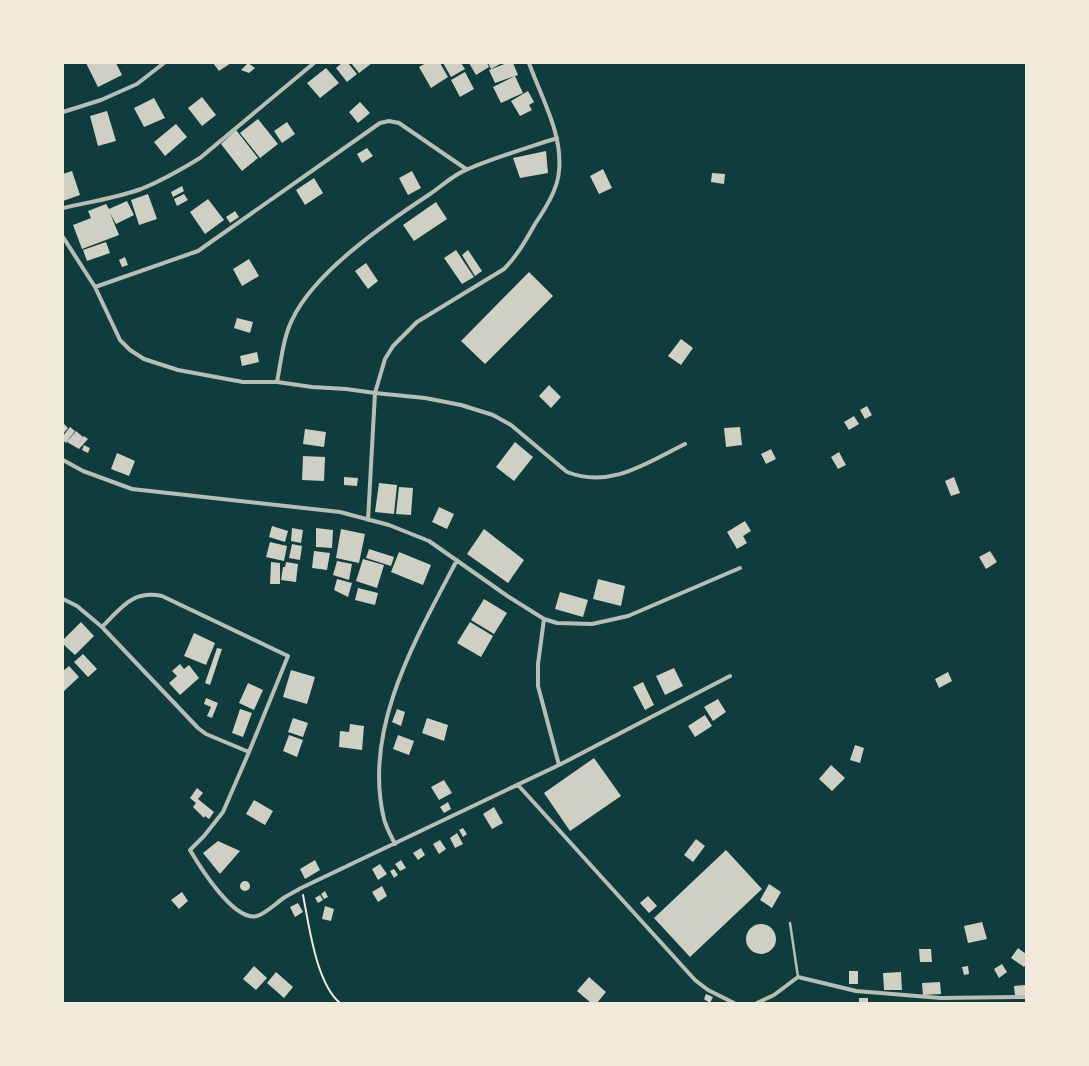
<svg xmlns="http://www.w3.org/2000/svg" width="1089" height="1066" viewBox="0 0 1089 1066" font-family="'Noto Sans',sans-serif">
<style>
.building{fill:#cfcfc3}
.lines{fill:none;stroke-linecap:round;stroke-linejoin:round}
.path{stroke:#f1e9da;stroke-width:2}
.service{stroke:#b8beb3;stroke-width:2.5}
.minor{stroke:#b8beb3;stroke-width:4}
</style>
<rect width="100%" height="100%" fill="#0f3d3e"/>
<!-- building -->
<path class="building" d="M86,63H116L122,75L98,87Z
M213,63H231L219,71Z
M248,63L255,68L249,73L241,70Z
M342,63H348L357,74L347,82L336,68Z
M351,63H372L359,73Z
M426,63H440L448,77L431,88L419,67Z
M443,63H461L465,69L451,77Z
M469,63H487L489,67L476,75Z
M488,63H502L491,69Z
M507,63H513L518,75L495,83L489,70Z
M326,68L339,83L320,98L307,83Z
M465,72L474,89L460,97L451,80Z
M515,76L523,93L501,103L493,87Z
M528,91L534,102L529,105L532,110L520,116L511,101Z
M202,97L216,115L202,126L188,108Z
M154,98L165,118L144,127L134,108Z
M360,102L370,113L358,123L349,112Z
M107,111L116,141L98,146L90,116Z
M258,119L278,144L260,158L240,133Z
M287,122L295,134L282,143L274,131Z
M176,124L187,137L165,156L154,142Z
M236,130L258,158L242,171L221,144Z
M367,148L373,156L362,163L357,154Z
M546,151L548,173L520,178L513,158Z
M603,169L612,188L599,194L590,176Z
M72,171L80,195L63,201V174Z
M412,171L421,188L408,195L399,178Z
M712,173L725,174L724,184L711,182Z
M314,178L323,193L305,205L296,190Z
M182,186L184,191L173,197L171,192Z
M148,194L157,219L139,225L131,200Z
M184,194L188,200L177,206L174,199Z
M208,199L224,220L205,234L190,212Z
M127,201L134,215L116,224L110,213L119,235L82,249L73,225L91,218L88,211L106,204L109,209Z
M436,202L447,219L414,241L403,225Z
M235,211L239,217L230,223L226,217Z
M106,242L110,253L87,261L83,250Z
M456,250L474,277L462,284L444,258Z
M468,250L482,271L475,276L462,255Z
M125,257L128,265L122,267L119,260Z
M249,259L259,276L242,286L233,269Z
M366,263L378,281L368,289L355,271Z
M529,272L553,296L485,364L461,341Z
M237,318L253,322L250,333L234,328Z
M681,339L693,348L681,365L668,356Z
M257,352L259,362L242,366L240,356Z
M549,385L561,397L551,408L539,396Z
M867,406L872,415L865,419L860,410Z
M854,416L859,424L849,430L844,422Z
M64,424L68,428L63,434V425Z
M70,427L75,431L66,443L63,440V436Z
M740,427L742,445L726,447L724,428Z
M305,429L326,432L324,447L303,444Z
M76,431L83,437L77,445L84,436L88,439L79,449L67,442Z
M515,442L533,457L514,481L496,467Z
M84,445L90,448L88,453L82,450Z
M771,449L776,459L766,464L761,454Z
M839,452L846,465L838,469L831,457Z
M117,453L135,461L129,476L111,469Z
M303,456L325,457L324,481L302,480Z
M344,477L358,478L357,486L344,485Z
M954,477L960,493L951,496L945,481Z
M379,483L397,485L394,514L375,512Z
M399,487L413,488L411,515L396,514Z
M439,507L454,514L447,529L432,522Z
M745,521L751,531L743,536L747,543L737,549L727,532Z
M272,526L288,531L285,542L269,537Z
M292,528L303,530L301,543L291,541Z
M316,528L333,530L332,548L316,547Z
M341,529L365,534L359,563L336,558Z
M484,529L524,560L508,583L467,554Z
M270,542L287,546L284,561L266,557Z
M292,544L302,546L300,560L289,558Z
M369,549L394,557L391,566L366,558Z
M314,551L330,553L327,570L312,568Z
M990,551L997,562L986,569L979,557Z
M399,552L431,565L423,585L391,572Z
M363,559L384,565L377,588L356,581Z
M337,561L352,564L349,580L333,575Z
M271,562L280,563V584H270Z
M286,562L298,564L296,582L281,580L283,567H285Z
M337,579L352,583L348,597L334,590Z
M598,579L625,586L621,606L593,599Z
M358,588L378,593L375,605L355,600Z
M560,592L588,600L583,617L555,609Z
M484,599L507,613L494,634L471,620Z
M81,622L94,636L75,655L63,644V640Z
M470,622L493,636L481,657L457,643Z
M194,633L215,643L206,665L184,656Z
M217,648L222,649L210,685L205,683Z
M83,654L97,669L88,677L74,662Z
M180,664L184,669L189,665L199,678L180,695L169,683L177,676L172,671Z
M69,666L79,677L63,692V671Z
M674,668L683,686L665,695L656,676Z
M291,670L315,677L307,704L283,697Z
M948,672L952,681L939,688L935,679Z
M643,682L654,705L645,710L633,687Z
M248,683L263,690L254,710L239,703Z
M206,698L218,703L212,718L207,716L211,707L204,704Z
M718,699L726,712L713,721L704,707Z
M240,709L252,713L243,737L232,733Z
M397,709L405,712L401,726L392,722Z
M705,715L712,726L695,737L688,726Z
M293,718L308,723L303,737L288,732Z
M427,718L448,725L444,741L422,733Z
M350,724L364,726L362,750L339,747L340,731L349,732Z
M289,735L303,740L297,757L283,751Z
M398,735L414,741L409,755L393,749Z
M855,745L864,748L860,763L850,760Z
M594,758L621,796L570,831L544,793Z
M831,765L845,778L832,791L819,779Z
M444,780L452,793L439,800L431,787Z
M197,788L203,793L198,799L214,812L209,819L205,816L204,818L193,807L196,803L190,798Z
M254,800L273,811L265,825L246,814Z
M448,802L451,809L444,813L440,807Z
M494,807L503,823L492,829L483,814Z
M463,828L467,834L463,837L459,830Z
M457,833L463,844L455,848L450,838Z
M696,839L705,846L693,862L684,855Z
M440,840L446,849L439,854L433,844Z
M218,841L240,851L220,874L203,853Z
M421,848L425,855L418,860L413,853Z
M726,850L762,889L690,957L654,918Z
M315,860L320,870L305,879L300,869Z
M401,860L406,868L400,871L395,864Z
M380,864L387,874L378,880L372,869Z
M394,869L398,875L394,878L390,871Z
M240 886a5 5 0 1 1 10 0a5 5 0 1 1-10 0Z
M769,884L781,892L772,908L760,900Z
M382,886L387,896L378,902L372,892Z
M325,891L328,897L324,899L321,894Z
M182,892L188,901L179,909L171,900Z
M320,895L323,900L318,903L315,898Z
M648,896L657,906L649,913L640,903Z
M298,903L303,912L295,917L290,907Z
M325,906L334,909L331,921L322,919Z
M982,922L987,939L968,943L964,926Z
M746 939a15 15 0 1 1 30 0a15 15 0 1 1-30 0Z
M1018,948L1026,954V964L1024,967L1011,958Z
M919,949H931L932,962H920Z
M1002,964L1007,972L999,978L994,969Z
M254,966L267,978L256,990L243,979Z
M968,966L969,974L964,975L962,967Z
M849,971H858V984H849Z
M276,972L293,987L284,998L267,983Z
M901,972L902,990H884L883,973Z
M589,977L606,992L597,1003H591L577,991Z
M940,982L941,994L923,995L922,983Z
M1026,985V995L1015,996L1014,986Z
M706,994L713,997L710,1003L704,999Z
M859,998H868V1003H859Z"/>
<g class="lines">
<!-- path -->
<path class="path" d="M303,895C309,925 316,983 340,1003"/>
<!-- service -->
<path class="service" d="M790,923L798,977"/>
<!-- minor -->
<path class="minor" d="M63,112L101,100L137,84L164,63
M63,208C89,202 116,198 141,189C161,181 182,169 200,158L314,63
M63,237L95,287L120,340L130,350L144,359L178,370L243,382H277L312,387L346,389L375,393L425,398L461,405L493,415L511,425L567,472C611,489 646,463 685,444
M95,287L198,251L380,123L389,121L399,123L466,169
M277,382C281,362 283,338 292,320C314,272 386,223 430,194C442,186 454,174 468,169C496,157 527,148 557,138
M63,460L83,471L132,489L340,512L389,525L429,541L506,595L544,619L557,623L592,624L628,616L740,568
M368,520L375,393L385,359L393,346L417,322L504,269C517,256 526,240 535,224C545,209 558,189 559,171C563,134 541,97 529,63
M63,599L77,606L102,627L198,728L206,734L249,752L223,812L204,836L190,850C200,867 234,922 257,916C267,913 276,903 285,897C290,894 296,891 301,888L559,765L730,676
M544,619L538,664V686L559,765
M102,627C121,608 132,590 162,596L288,656L249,752
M518,785L695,980L708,990L734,1003
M395,844C391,836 386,827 384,819C362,728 417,637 457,560
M757,1003L774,995L798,977L856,991L941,998L1026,997"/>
</g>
<!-- border -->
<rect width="1089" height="1066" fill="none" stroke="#f1e9da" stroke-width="128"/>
</svg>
